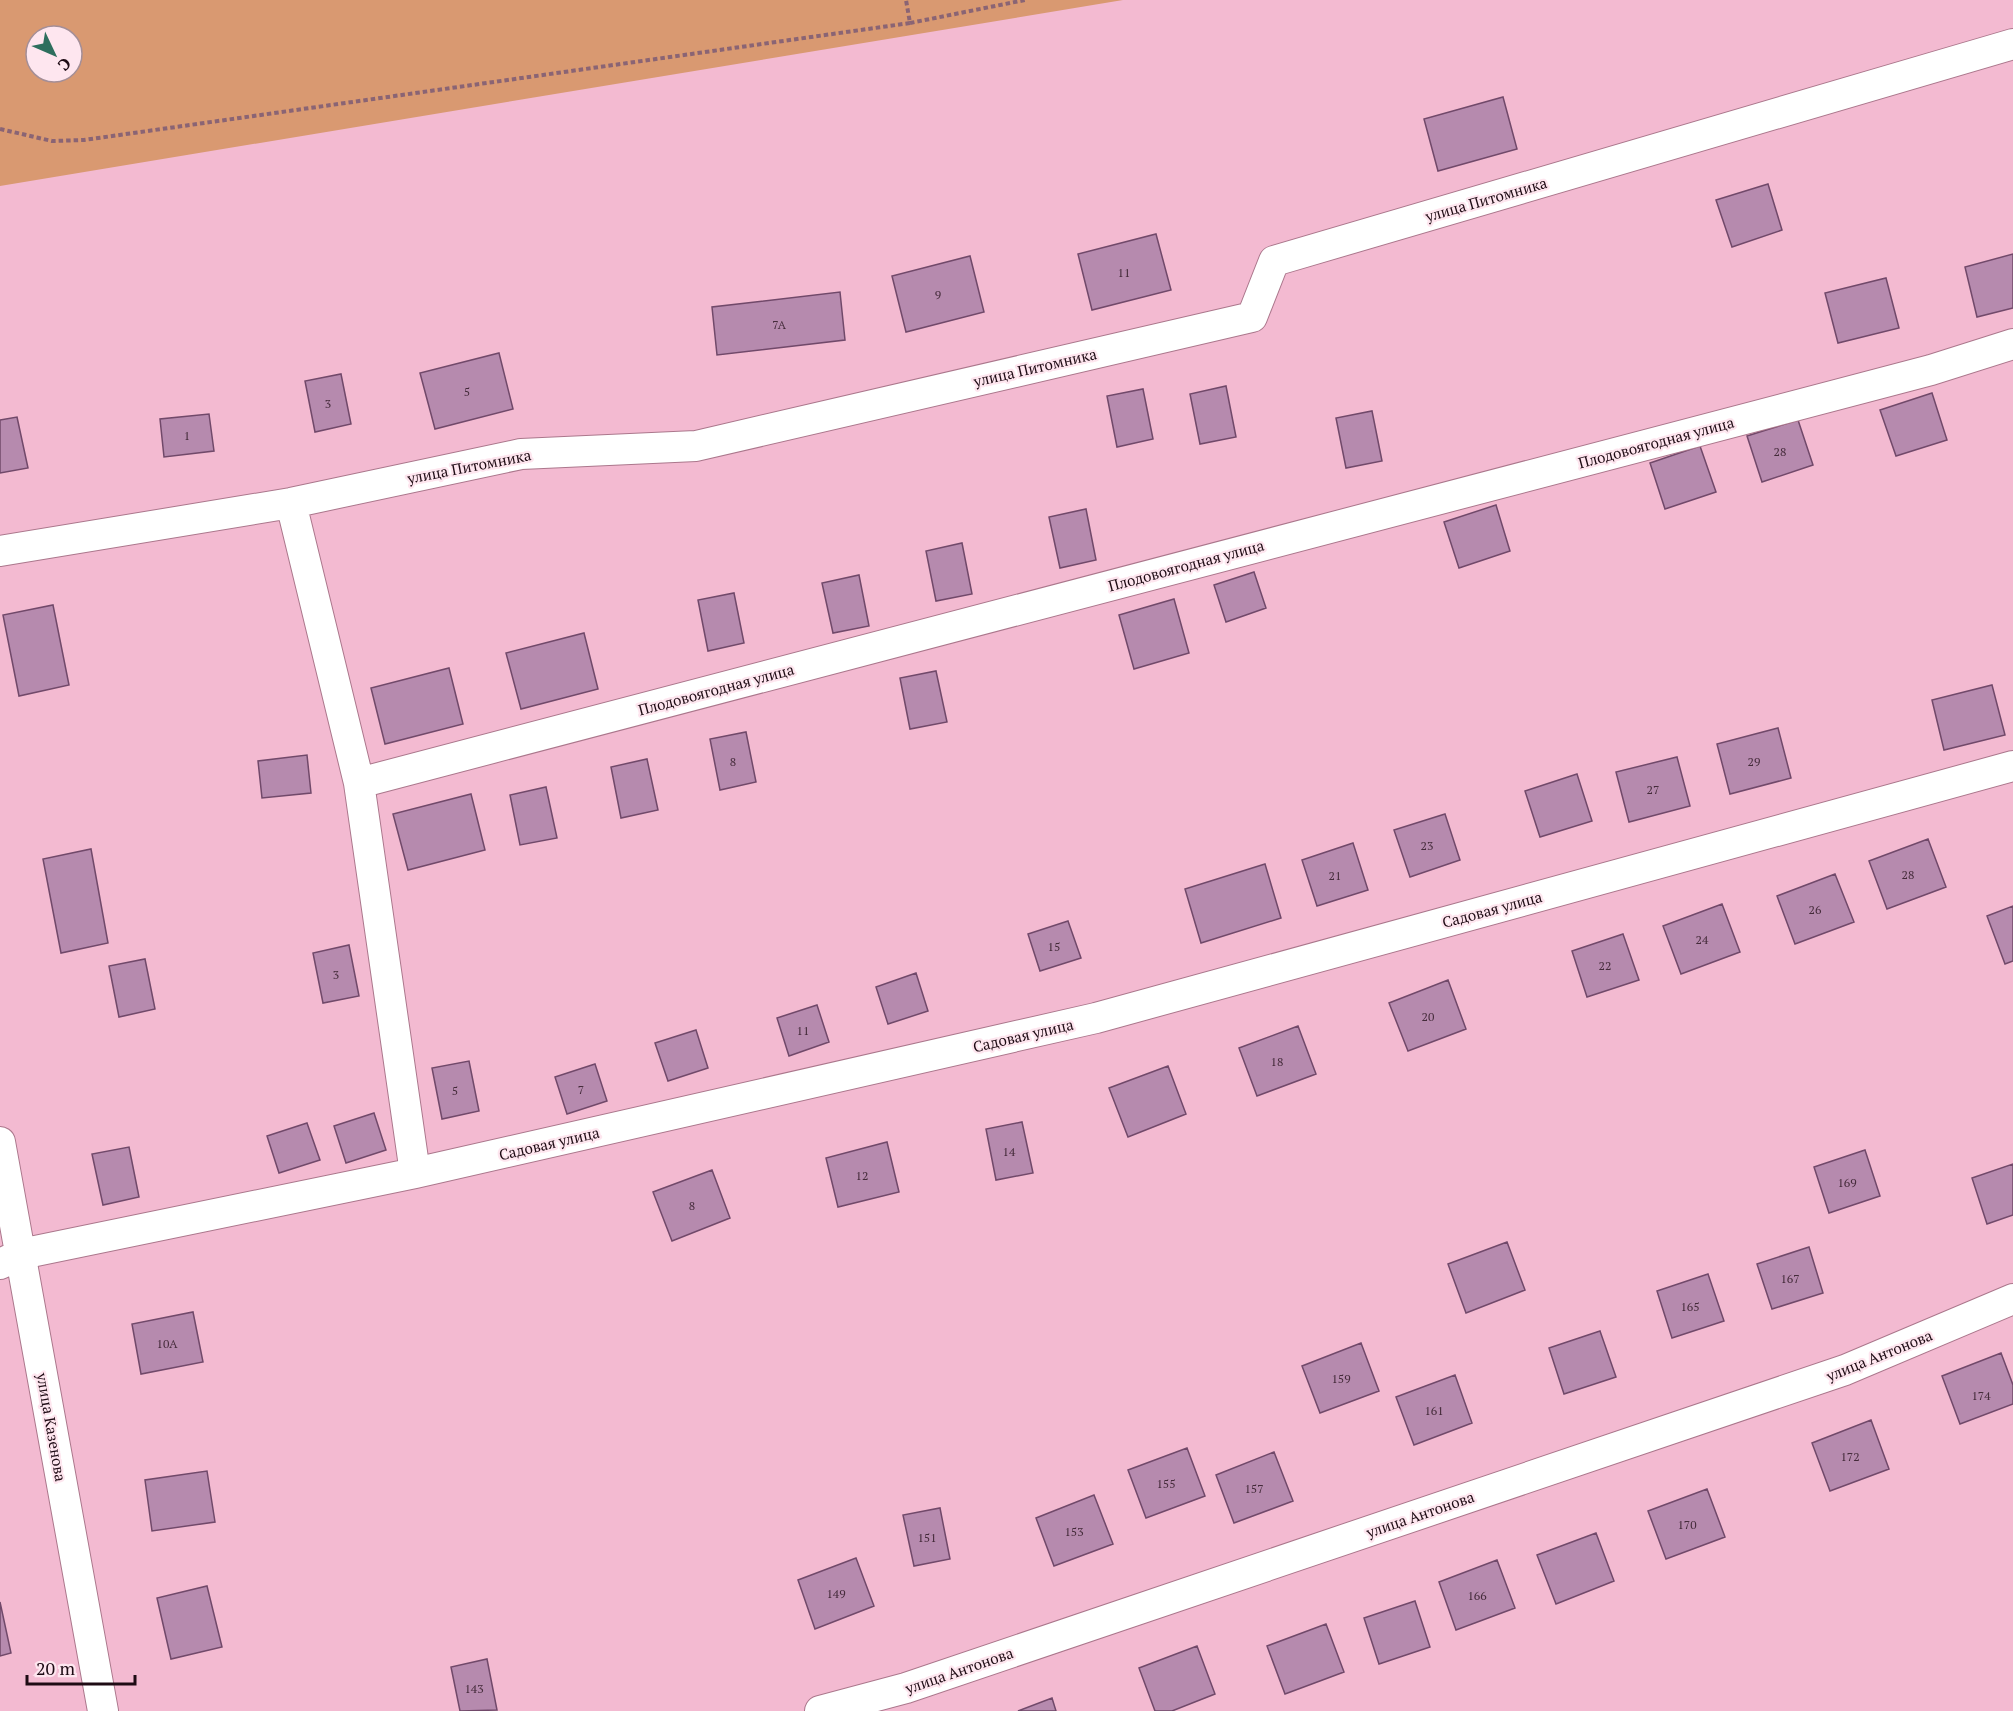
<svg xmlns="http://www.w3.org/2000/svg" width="2013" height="1711" viewBox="0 0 2013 1711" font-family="'PT Serif',serif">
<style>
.green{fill:#d99971;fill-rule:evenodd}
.building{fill:#b68aae;stroke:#71496a;stroke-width:1.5}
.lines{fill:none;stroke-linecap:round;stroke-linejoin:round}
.street-casing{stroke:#ab778c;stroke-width:32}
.path{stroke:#8a6474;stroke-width:4;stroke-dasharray:4.5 3;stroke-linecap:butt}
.street{stroke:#fff;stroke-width:30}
.labels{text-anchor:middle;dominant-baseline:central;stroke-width:4.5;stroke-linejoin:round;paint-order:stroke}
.number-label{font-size:12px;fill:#442b3a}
.street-label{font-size:15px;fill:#1e0b14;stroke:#fee6ef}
</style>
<rect width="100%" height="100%" fill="#f3bad1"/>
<!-- green -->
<path class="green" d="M0,0H1123L0,186ZM36,36H72V72H36Z"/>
<!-- building -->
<path class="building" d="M1503,97L1517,149L1438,171L1424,119Z
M1768,184L1782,230L1732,247L1716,200Z
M1156,234L1171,290L1092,310L1078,254Z
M2013,254V308L1977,317L1965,267Z
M970,256L984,312L906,332L892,276Z
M1886,278L1899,328L1838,343L1825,293Z
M840,292L845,340L717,355L712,307Z
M499,353L513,409L435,429L420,373Z
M341,374L351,424L315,432L305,381Z
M1226,386L1236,437L1200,444L1190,394Z
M1143,389L1153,439L1117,447L1107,396Z
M1932,393L1947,440L1896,456L1880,410Z
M1372,411L1382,461L1346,468L1336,418Z
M209,414L214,451L164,457L160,419Z
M17,417L28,468L0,473V420Z
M1798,420L1813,465L1762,482L1747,436Z
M1700,446L1716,492L1665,509L1650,463Z
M1496,505L1510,551L1459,568L1444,522Z
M1086,509L1096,560L1060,568L1049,517Z
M962,543L972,594L936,601L926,551Z
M1254,572L1266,608L1226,622L1214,585Z
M859,575L869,626L833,633L822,583Z
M734,593L744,643L708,651L698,600Z
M1174,599L1189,653L1134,669L1119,615Z
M53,605L69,685L19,696L3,615Z
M584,633L598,689L521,709L506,653Z
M449,668L463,724L385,744L371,688Z
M936,671L947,722L910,729L900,678Z
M1992,685L2005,735L1944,750L1932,700Z
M1778,728L1791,778L1730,794L1717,744Z
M746,732L756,782L720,790L710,739Z
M307,755L311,793L262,798L258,761Z
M1677,757L1690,806L1629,822L1616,772Z
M647,759L658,810L621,818L611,767Z
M1577,774L1592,821L1540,837L1525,791Z
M546,787L557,838L520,845L510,795Z
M471,794L485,850L408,870L393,814Z
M1445,814L1460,860L1410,877L1394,830Z
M1928,839L1946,887L1887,909L1869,861Z
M1353,843L1368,890L1317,906L1302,860Z
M91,849L108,943L61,953L43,859Z
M1265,864L1281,918L1201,943L1185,889Z
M1835,874L1854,922L1795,944L1777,896Z
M1722,904L1740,952L1681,974L1663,926Z
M2013,906V961L2005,964L1987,916Z
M1068,921L1081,958L1040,971L1028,934Z
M1623,934L1639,980L1587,997L1572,951Z
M349,945L359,996L323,1003L313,953Z
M145,959L155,1009L119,1017L109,966Z
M916,973L928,1011L888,1024L876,987Z
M1448,980L1466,1029L1408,1051L1389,1003Z
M817,1005L829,1042L789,1056L777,1018Z
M1298,1026L1316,1074L1257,1096L1239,1048Z
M696,1030L708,1068L668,1081L655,1043Z
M469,1061L479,1111L442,1119L432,1068Z
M595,1064L607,1101L567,1114L555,1077Z
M1168,1066L1186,1114L1128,1137L1109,1088Z
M374,1113L386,1150L346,1163L334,1126Z
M1022,1122L1033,1173L996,1180L986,1129Z
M307,1123L320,1160L279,1173L267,1136Z
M887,1142L899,1192L838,1207L826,1158Z
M129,1147L139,1197L103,1205L92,1154Z
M1865,1150L1880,1196L1829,1213L1814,1167Z
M2013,1164V1215L1987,1224L1972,1178Z
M712,1170L730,1218L672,1241L653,1192Z
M1507,1242L1525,1290L1466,1313L1448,1264Z
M1809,1247L1823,1293L1772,1309L1757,1264Z
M1708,1274L1724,1321L1672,1338L1657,1291Z
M193,1312L203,1362L141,1374L132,1324Z
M1600,1331L1616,1377L1564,1394L1549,1348Z
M1361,1343L1379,1391L1320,1413L1302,1366Z
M2001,1353L2013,1385V1404L1960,1424L1942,1376Z
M1455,1375L1472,1423L1414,1445L1396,1397Z
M1871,1420L1889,1469L1830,1491L1812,1443Z
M1187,1448L1205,1496L1146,1518L1128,1470Z
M1274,1452L1293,1501L1234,1523L1216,1475Z
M207,1471L215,1522L152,1531L145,1480Z
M1707,1489L1725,1537L1666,1559L1648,1511Z
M1094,1495L1113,1544L1054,1566L1036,1518Z
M940,1508L950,1559L914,1566L903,1515Z
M1596,1533L1614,1581L1556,1604L1537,1555Z
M856,1558L874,1606L815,1629L798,1580Z
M1497,1560L1515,1608L1456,1630L1439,1582Z
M207,1586L222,1647L171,1659L157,1598Z
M1415,1601L1430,1647L1379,1664L1364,1618Z
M0,1602L11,1653L0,1656Z
M1326,1624L1344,1672L1285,1694L1267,1646Z
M1197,1646L1215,1694L1172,1711H1155L1139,1668Z
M487,1659L497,1710L460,1711L451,1667Z
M1052,1698L1056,1711H1018Z"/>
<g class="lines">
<!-- street casing -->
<g class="street-casing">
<path id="street" d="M291,503L359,783L415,1173
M0,551L291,503L521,454L696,446L1252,317L1274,261L2013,44
M359,783L1931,370L2013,344
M0,1142L103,1711
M0,1264L21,1254L415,1173L1096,1018L2013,766
M820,1711L906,1688L1845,1370L2013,1299"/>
</g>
<!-- path -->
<path class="path" d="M910,23L1025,0
M0,129L52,141L84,140L910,23L906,0"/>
<!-- street -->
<use href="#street" class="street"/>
</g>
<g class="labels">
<!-- number labels -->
<g class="number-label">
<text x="1124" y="272">11</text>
<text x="938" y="294">9</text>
<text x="779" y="324">7А</text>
<text x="467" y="391">5</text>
<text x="328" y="403">3</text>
<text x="187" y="435">1</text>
<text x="1780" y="451">28</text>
<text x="733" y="761">8</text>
<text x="1754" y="761">29</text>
<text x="1653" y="789">27</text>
<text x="1427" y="845">23</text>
<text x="1908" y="874">28</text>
<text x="1335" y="875">21</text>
<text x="1815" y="909">26</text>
<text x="1702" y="939">24</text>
<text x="1054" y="946">15</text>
<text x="1605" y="965">22</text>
<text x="336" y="974">3</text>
<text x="1428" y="1016">20</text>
<text x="803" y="1030">11</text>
<text x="1277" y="1061">18</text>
<text x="581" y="1089">7</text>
<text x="455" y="1090">5</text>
<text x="1009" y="1151">14</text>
<text x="862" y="1175">12</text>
<text x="1847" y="1182">169</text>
<text x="692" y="1205">8</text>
<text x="1790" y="1278">167</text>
<text x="1690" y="1306">165</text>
<text x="167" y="1343">10А</text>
<text x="1341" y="1378">159</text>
<text x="1981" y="1395">174</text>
<text x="1434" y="1410">161</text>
<text x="1850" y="1456">172</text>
<text x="1166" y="1483">155</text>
<text x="1254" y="1488">157</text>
<text x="1687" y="1524">170</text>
<text x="1074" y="1531">153</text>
<text x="927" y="1537">151</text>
<text x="836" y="1593">149</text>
<text x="1477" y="1595">166</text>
<text x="474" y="1688">143</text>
</g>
<!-- street labels -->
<g class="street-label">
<text transform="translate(1486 199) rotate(-16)">улица Питомника</text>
<text transform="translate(1035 367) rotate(-13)">улица Питомника</text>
<text transform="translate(1656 442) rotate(-15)">Плодовоягодная улица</text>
<text transform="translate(469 466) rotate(-11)">улица Питомника</text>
<text transform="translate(1186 565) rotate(-15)">Плодовоягодная улица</text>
<text transform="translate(716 689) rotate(-15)">Плодовоягодная улица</text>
<text transform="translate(1492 909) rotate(-15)">Садовая улица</text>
<text transform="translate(1023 1035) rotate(-13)">Садовая улица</text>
<text transform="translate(549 1143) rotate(-13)">Садовая улица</text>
<text transform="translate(1879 1355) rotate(-22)">улица Антонова</text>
<text transform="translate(52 1427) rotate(80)">улица Казенова</text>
<text transform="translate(1420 1514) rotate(-19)">улица Антонова</text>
<text transform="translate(959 1670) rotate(-19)">улица Антонова</text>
</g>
</g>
<!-- north arrow -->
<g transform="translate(54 54) rotate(134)"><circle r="28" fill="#fee6ef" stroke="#a48e97" stroke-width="1.5"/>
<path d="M0-4.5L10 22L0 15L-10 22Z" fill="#2e6e5d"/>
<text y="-9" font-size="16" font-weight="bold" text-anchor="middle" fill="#1e0b14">С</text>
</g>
<!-- scale -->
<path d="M27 1675v9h108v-9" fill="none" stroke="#1e0b14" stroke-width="3"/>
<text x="36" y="1675" font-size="18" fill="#1e0b14" stroke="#fee6ef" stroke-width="4.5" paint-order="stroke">20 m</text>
</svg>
